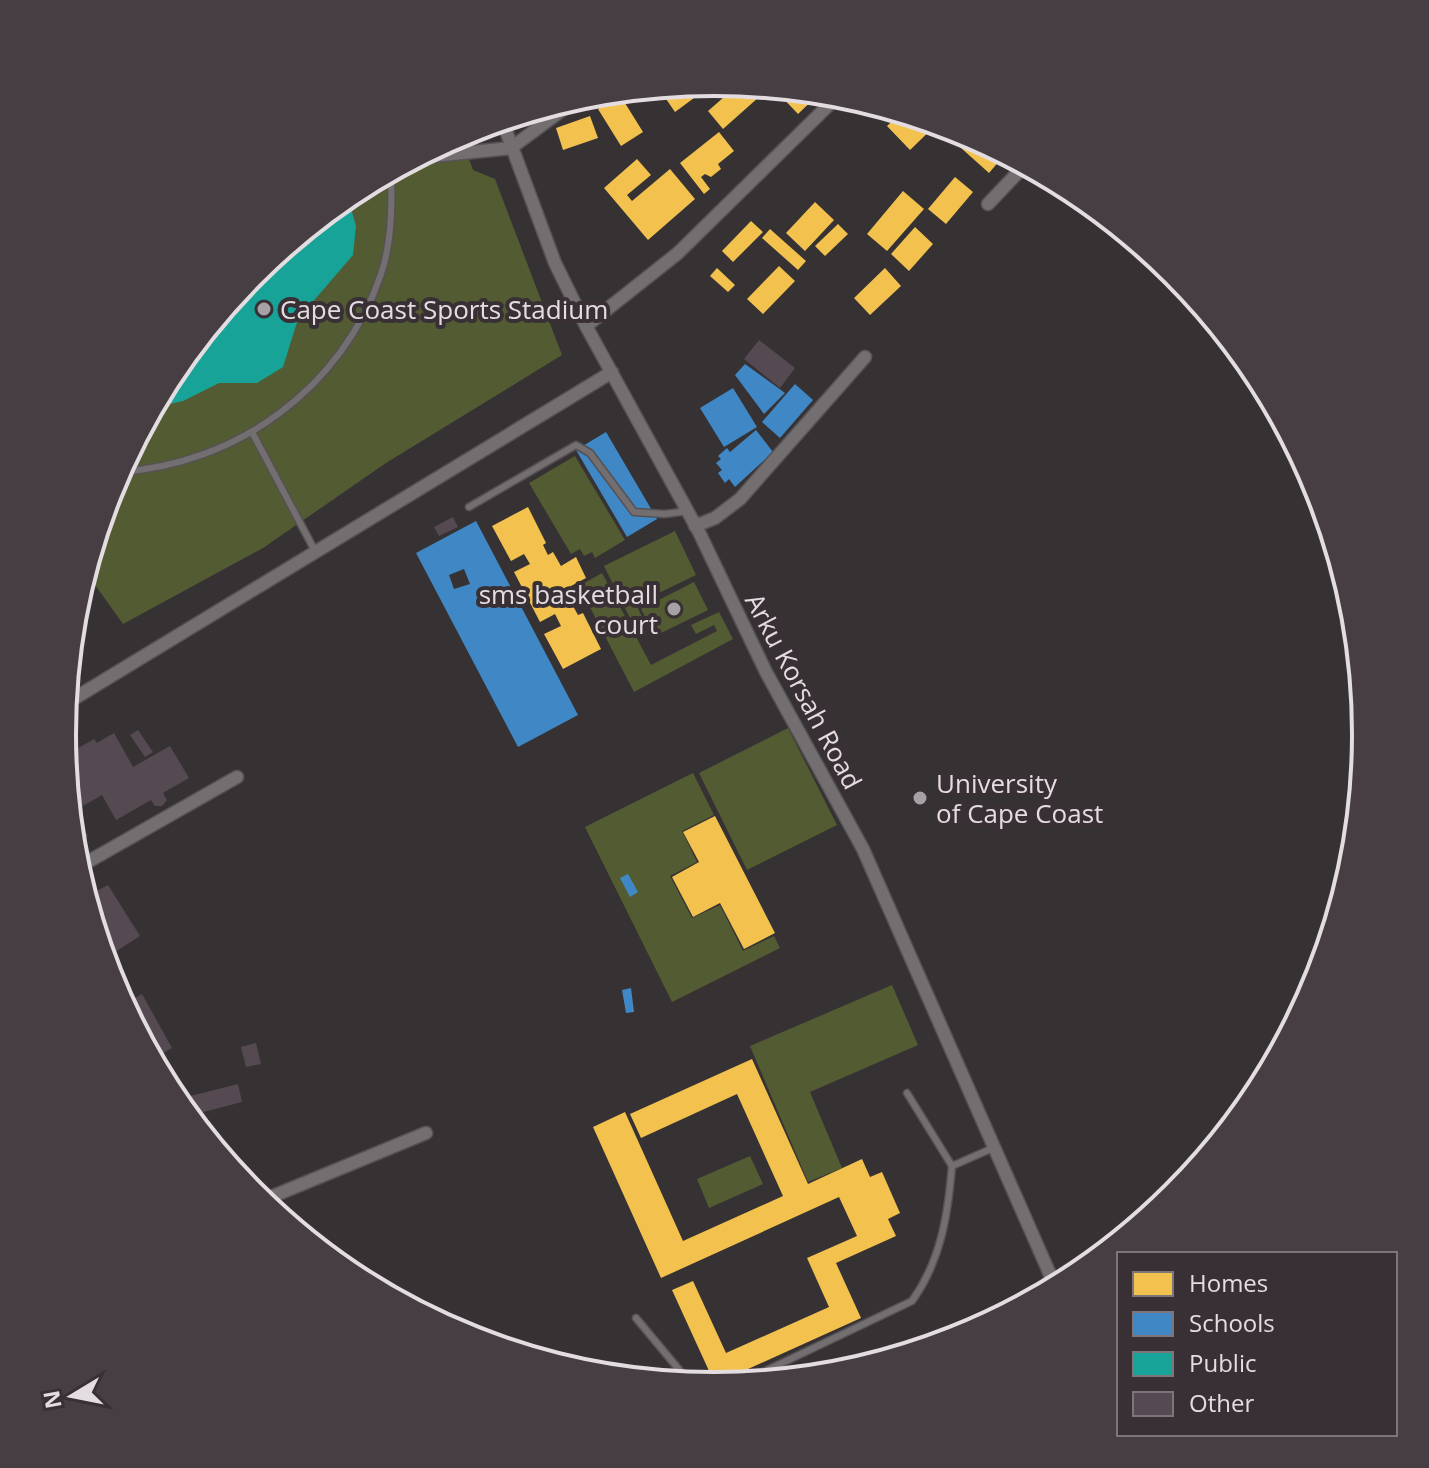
<svg xmlns="http://www.w3.org/2000/svg" width="1429" height="1468" viewBox="0 0 1429 1468" font-family="'Open Sans',sans-serif">
<style>
.green{fill:#535b33}
.homes{fill:#f2c14e}
.schools{fill:#3f88c5;fill-rule:evenodd}
.public{fill:#17a398}
.building{fill:#554952}
.lines{fill:none;stroke-linecap:round;stroke-linejoin:round}
.service-casing{stroke:#555154;stroke-width:9}
.minor-casing{stroke:#555154;stroke-width:15}
.service{stroke:#736f71;stroke-width:6}
.minor{stroke:#736f71;stroke-width:12}
.poi-dot{fill:#a6a1a4;stroke:#383035;stroke-width:3}
.labels{text-anchor:middle;dominant-baseline:central;stroke-width:8;stroke-linejoin:round;paint-order:stroke}
.poi-label{font-size:26px;fill:#e3dde1;stroke:#383035;text-anchor:start}
.street-label{font-size:26px;fill:#e3dde1;stroke:#383035}
.rim{fill:none;stroke:#e3dde1;stroke-width:4}
</style>
<rect width="100%" height="100%" fill="#363234"/>
<!-- green -->
<path class="green" d="M460,134L473,170L495,179L562,355L386,463L263,548L123,624L85,571L112,484L172,371L253,272L352,191Z
M575,456L625,540L595,558L592,552L584,556L580,549L571,554L529,483Z
M675,531L696,575L636,604L643,619L633,624L604,566Z
M602,573L651,665L717,631L714,625L696,634L691,625L719,612L733,639L634,692L579,586Z
M694,582L708,610L655,636L641,609Z
M788,728L837,825L747,870L699,773Z
M693,773L714,815L682,831L697,862L670,876L692,918L720,905L743,951L774,936L780,948L672,1002L585,827Z
M892,985L918,1045L810,1092L842,1168L808,1182L750,1046Z
M750,1156L763,1184L709,1208L697,1179Z"/>
<!-- homes -->
<path class="homes" d="M707,82L713,84L675,112L664,96L679,85Z
M739,84L749,85L759,97L723,129L708,111Z
M783,88L792,89L821,92L798,114L778,93Z
M620,95L643,132L621,146L598,109Z
M902,112L938,123L910,150L887,126Z
M590,116L598,138L563,150L556,128Z
M959,130L1006,153L989,173L951,139Z
M719,132L734,151L718,164L721,169L711,177L705,174L701,177L710,189L704,194L680,163Z
M637,159L651,175L627,195L632,201L670,169L695,199L648,240L604,188Z
M955,177L973,192L946,224L928,209Z
M903,191L924,209L887,251L867,234Z
M815,202L834,220L805,251L786,233Z
M751,221L763,232L733,262L722,251Z
M838,224L848,234L825,256L815,246Z
M915,227L933,244L909,271L891,254Z
M770,229L806,261L798,270L762,238Z
M779,266L795,281L763,314L747,299Z
M717,268L735,285L728,292L710,276Z
M885,268L901,286L870,315L854,298Z
M528,507L546,543L543,545L548,555L553,552L561,566L576,557L586,578L571,586L579,602L573,606L578,615L583,613L601,649L563,669L544,634L561,626L555,614L540,622L514,572L530,564L524,554L511,561L492,526Z
M715,816L775,933L744,949L720,903L693,917L672,877L699,862L683,832Z
M752,1059L808,1184L862,1159L870,1177L882,1172L900,1213L888,1219L896,1236L836,1263L861,1318L715,1384L672,1290L693,1281L726,1353L829,1307L807,1258L857,1236L839,1197L661,1278L593,1127L625,1112L683,1241L783,1196L737,1094L641,1138L630,1114Z"/>
<!-- schools -->
<path class="schools" d="M745,364L785,393L764,414L735,375Z
M795,384L813,400L780,438L762,422Z
M733,388L757,427L724,447L700,408Z
M756,430L773,452L735,487L729,479L725,483L718,473L722,470L716,463L721,459L718,456L727,448L730,452Z
M606,432L657,519L627,537L576,450Z
M476,521L578,715L518,747L416,553ZM464,569L470,584L454,589L449,575Z
M628,874L638,892L630,897L620,878Z
M631,988L634,1012L626,1013L622,990Z"/>
<!-- public -->
<path class="public" d="M347,195L356,226L353,255L298,319L283,367L257,383H219L183,401L152,408L172,371L253,272Z"/>
<!-- building -->
<path class="building" d="M759,340L795,368L780,388L744,359Z
M453,517L458,527L439,536L434,527Z
M138,730L153,752L145,757L130,735Z
M114,733L133,767L170,746L189,778L163,793L167,800L162,806H155L151,800L116,820L102,795L74,811L88,836L73,845L64,756L94,739L97,743Z
M108,885L140,936L104,959L85,897Z
M142,994L172,1048L158,1056L171,1071L161,1076L123,1005Z
M256,1043L261,1064L246,1067L241,1047Z
M238,1084L242,1102L188,1116L175,1100Z"/>
<g class="lines">
<!-- service casing -->
<g class="service-casing">
<path id="service" d="M505,129L534,110
M253,434L315,551
M118,472C236,465 343,388 381,274C392,242 392,204 391,171
M469,507L576,445L590,453L634,512L665,514L688,511
M907,1093L952,1166
M636,1318L686,1378L698,1385
M738,1384L912,1301C941,1261 948,1214 952,1166L993,1148"/>
</g>
<!-- minor casing -->
<g class="minor-casing">
<path id="minor" d="M502,120L555,263L586,326L699,532L766,672L863,849L1056,1288
M414,158L511,148L581,96
M988,204L1026,164
M586,326L678,253L840,94
M695,526L715,518L740,499L865,357
M65,704L612,372
M77,868L237,777
M261,1201L426,1133"/>
</g>
<!-- service -->
<use href="#service" class="service"/>
<!-- minor -->
<use href="#minor" class="minor"/>
</g>
<!-- markers -->
<g class="poi-dot">
<circle cx="264" cy="309" r="8"/>
<circle cx="674" cy="609" r="8"/>
<circle cx="920" cy="798" r="8"/>
</g>
<g class="labels">
<!-- poi labels -->
<g class="poi-label">
<text x="280" y="309">Cape Coast Sports Stadium</text>
<text x="658" y="594" text-anchor="end">sms basketball<tspan x="658" dy="30">court</tspan></text>
<text x="936" y="783">University<tspan x="936" dy="30">of Cape Coast</tspan></text>
</g>
<!-- street labels -->
<g class="street-label">
<text transform="translate(804 691) rotate(62)">Arku Korsah Road</text>
</g>
</g>
<!-- crop -->
<path d="M0 0H1429V1468H0ZM76 734a638 638 0 1 1 1276 0a638 638 0 1 1-1276 0Z" fill="#463e43" fill-rule="evenodd"/>
<path class="rim" d="M76 734a638 638 0 1 1 1276 0a638 638 0 1 1-1276 0Z"/>
<!-- legend -->
<rect x="1117" y="1252" width="280" height="184" fill="#383035" stroke="#7c757a" stroke-width="2"/>
<rect x="1133" y="1272" width="40" height="24" fill="#f2c14e" stroke="#7c757a" stroke-width="2"/>
<text x="1189" y="1292" font-size="24" fill="#e3dde1">Homes</text>
<rect x="1133" y="1312" width="40" height="24" fill="#3f88c5" stroke="#7c757a" stroke-width="2"/>
<text x="1189" y="1332" font-size="24" fill="#e3dde1">Schools</text>
<rect x="1133" y="1352" width="40" height="24" fill="#17a398" stroke="#7c757a" stroke-width="2"/>
<text x="1189" y="1372" font-size="24" fill="#e3dde1">Public</text>
<rect x="1133" y="1392" width="40" height="24" fill="#554952" stroke="#7c757a" stroke-width="2"/>
<text x="1189" y="1412" font-size="24" fill="#e3dde1">Other</text>
<!-- north arrow -->
<g transform="translate(72 1396) rotate(260)" stroke="#383035" stroke-width="6" paint-order="stroke">
<path d="M0-6L14 30L0 20L-14 30Z" fill="#e3dde1"/>
<text y="-12" font-size="22" font-weight="bold" text-anchor="middle" fill="#e3dde1">N</text>
</g>
</svg>
